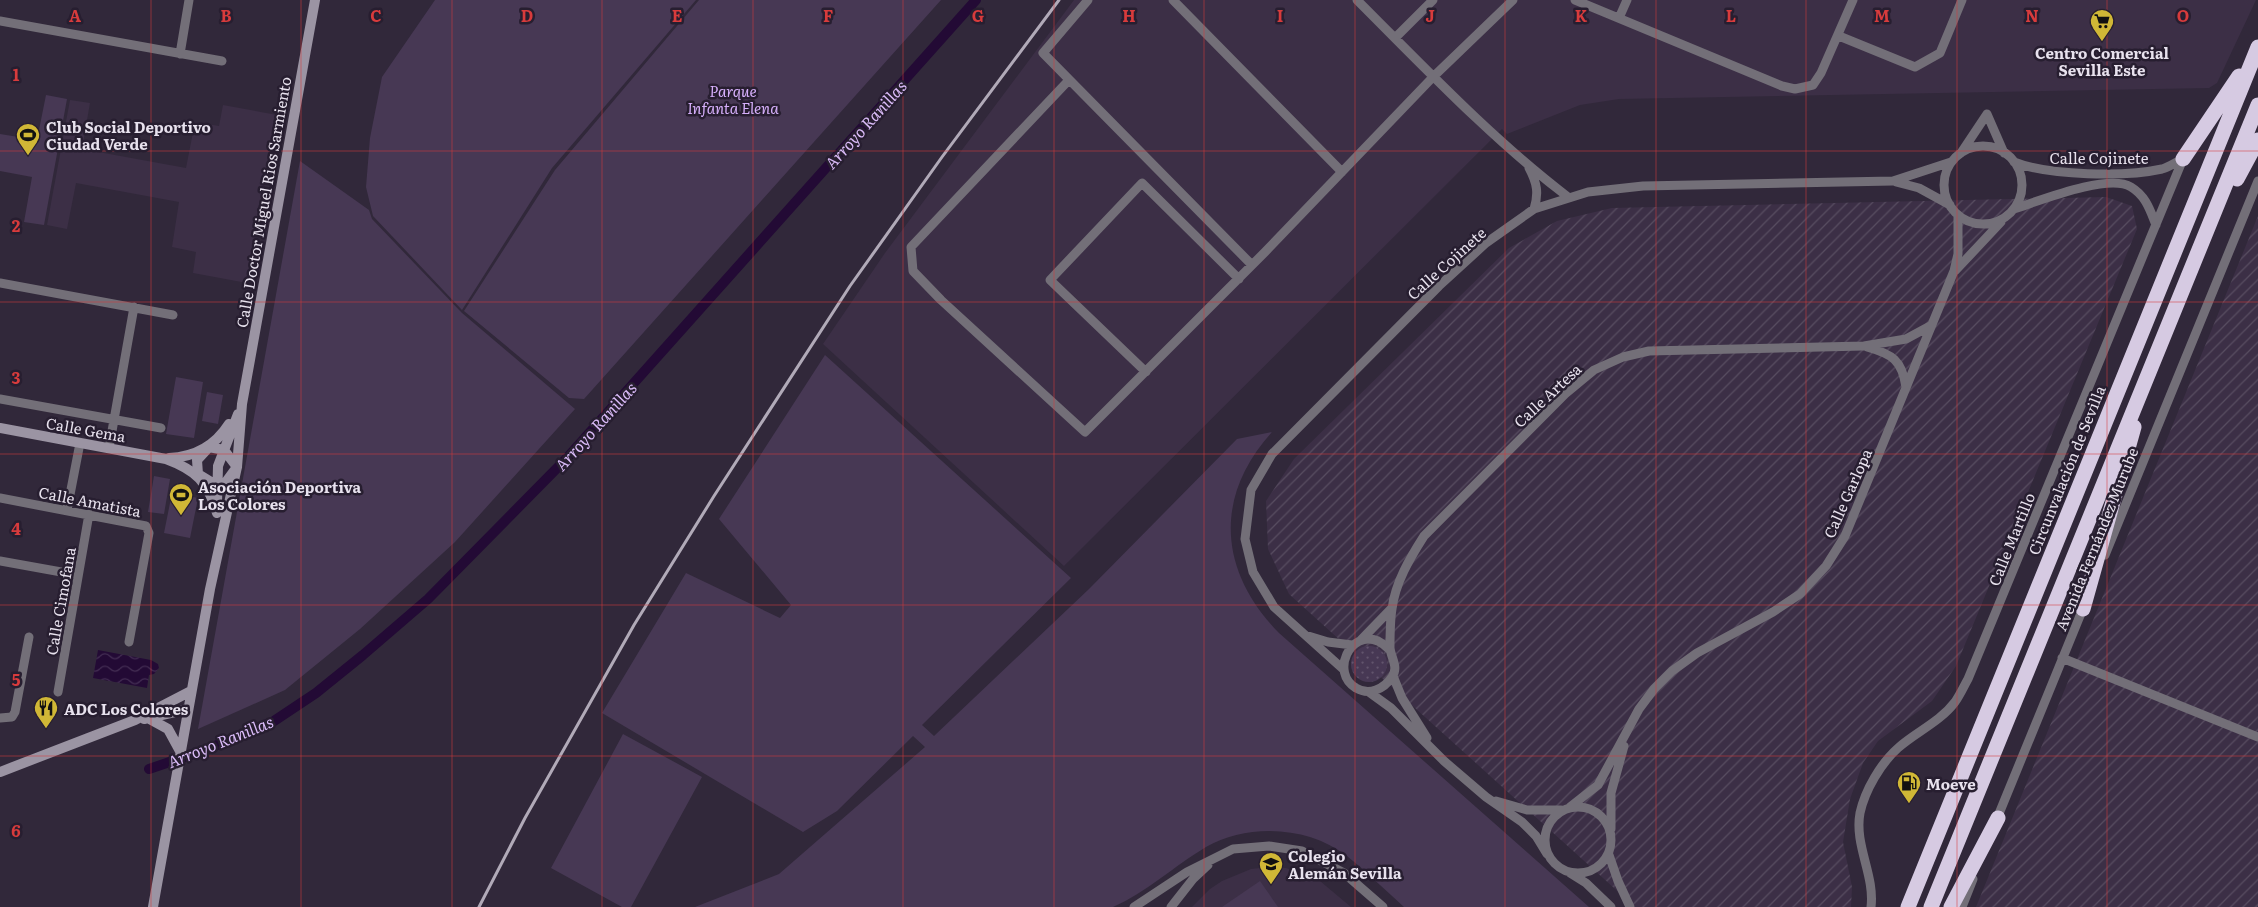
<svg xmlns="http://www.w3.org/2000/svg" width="2258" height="907" viewBox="0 0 2258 907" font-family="Literata,serif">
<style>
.built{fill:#3c2f46}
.industrial{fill:url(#industrial-furrows)}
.grass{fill:url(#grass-dots)}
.park{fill:#473854}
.water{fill:url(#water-waves)}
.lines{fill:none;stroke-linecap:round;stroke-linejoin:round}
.canal{stroke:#230a35;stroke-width:10}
.street{stroke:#736f78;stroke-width:9}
.secondary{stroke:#9b94a3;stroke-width:10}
.highway{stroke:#d6cae2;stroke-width:15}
.rail{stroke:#b1aab8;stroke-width:3}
.grid{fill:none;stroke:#d83b3c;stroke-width:1;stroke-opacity:0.55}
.labels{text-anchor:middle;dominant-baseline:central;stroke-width:5;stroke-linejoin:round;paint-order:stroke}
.poi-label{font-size:15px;font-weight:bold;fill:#e8e2ee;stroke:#271e30;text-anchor:start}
.park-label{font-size:15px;font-style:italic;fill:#d6affb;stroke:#271e30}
.street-label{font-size:15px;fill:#e8e2ee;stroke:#271e30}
.water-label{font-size:16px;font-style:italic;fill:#dbbcf9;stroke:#271e30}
.grid-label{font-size:16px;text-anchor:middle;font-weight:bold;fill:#d83b3c;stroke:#271e30;stroke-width:5;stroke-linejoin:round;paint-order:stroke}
</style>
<defs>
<pattern id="industrial-furrows" width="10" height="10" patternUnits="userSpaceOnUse" patternTransform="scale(1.25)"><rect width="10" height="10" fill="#3c2f46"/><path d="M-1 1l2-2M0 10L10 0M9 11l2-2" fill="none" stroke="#584d61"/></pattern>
<pattern id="grass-dots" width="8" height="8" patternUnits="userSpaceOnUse" patternTransform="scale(1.25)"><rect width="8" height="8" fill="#473854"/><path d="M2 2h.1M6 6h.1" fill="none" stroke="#62546d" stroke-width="1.8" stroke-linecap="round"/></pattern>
<pattern id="water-waves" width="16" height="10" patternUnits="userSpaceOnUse" patternTransform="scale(1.25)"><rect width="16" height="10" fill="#230a35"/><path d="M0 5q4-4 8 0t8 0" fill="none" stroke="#432d53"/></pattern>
</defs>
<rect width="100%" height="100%" fill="#31283a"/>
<!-- built -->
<path class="built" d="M1074,0H2256L2217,83L2209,88L1619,99L1580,105L1507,134L1502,129L1064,566L823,344L885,253Z
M70,100L90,103L82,149L186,168L195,122L219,126L223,105L277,115L247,283L193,273L196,252L172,247L179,202L76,183L67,229L47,225Z
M1269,867L1286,868L1320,881L1351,907H1192L1210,889L1222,881L1251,869Z"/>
<!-- industrial -->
<path class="industrial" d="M2106,197L2132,206L2137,229L1956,666L1932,701L1878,741L1863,763L1850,799L1843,842L1852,887L1851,907H1635L1289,594L1268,549L1266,501L1294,459L1509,248L1557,221L1612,208Z
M2258,216V907H1976Z"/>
<!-- grass -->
<path class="grass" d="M1351 664a18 18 0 1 1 36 0a18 18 0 1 1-36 0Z"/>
<!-- park -->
<path class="park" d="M435,0H696L552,168L462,310L373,216L366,187L370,138L382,77Z
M699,0H941L584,399L569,398L464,311L555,170Z
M46,95L67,99L44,225L24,222L32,177L0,171V134L37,140Z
M300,161L369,210L372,219L462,313L575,409L455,542L360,629L285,690L198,729Z
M825,355L1071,578L922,725L934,736L1089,589L1237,439L1272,432C1213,497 1219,572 1279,633L1589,907H1404C1385,890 1367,872 1347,856C1308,826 1248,823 1206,847C1174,866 1147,892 1113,907H695L779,874L925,747L913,736L837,811L803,832L602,713L686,573L780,618L791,605L719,519Z
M176,377L203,382L194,438L166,434Z
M207,392L223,395L218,424L202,421Z
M154,476L170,479L164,514L148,512Z
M172,493L198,498L190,538L164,533Z
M623,734L702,777L631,907H622L551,868Z
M1260,881L1278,907H1222Z"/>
<!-- water -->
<path class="water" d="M98,650L151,660L158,664L159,668L154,674L149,675L147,688L93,678Z"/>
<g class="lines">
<!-- canal -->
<path class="canal" d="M149,769L205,750L274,721L316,693L363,655L428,599L566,459L976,0"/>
<!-- street -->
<path class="street" d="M1088,0L1043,53L1252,265
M1173,0L1342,172
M1357,0C1425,68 1492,139 1568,197
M1575,0L1782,86L1795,89L1813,85L1821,73L1853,0
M1619,18L1627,0
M0,21L222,61
M1839,36L1915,67L1940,53L1962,0
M1395,38L1433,0
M180,54L189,0
M1069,80L911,247L913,271L941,300L1085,432L1265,252L1433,77L1513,0
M1987,114L2004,153
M1944 185a39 39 0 1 1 78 0a39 39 0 1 1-78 0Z
M1961,153L1987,114
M2014,162C2049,176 2126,177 2162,169C2169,167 2176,162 2183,159
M1529,168C1537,183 1539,193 1534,209
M1896,182L1919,188L1950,205
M2014,209C2039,201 2108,173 2131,187C2146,196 2150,210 2156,225
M1955,271L2001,222
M0,283L173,315
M1867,347C1892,354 1902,360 1906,387
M1146,372L1050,280L1142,183L1239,279
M0,399L161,428
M109,448L134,307
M0,498L146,526L149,533L129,642
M67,510L80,443
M2105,555L2258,181
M0,561L78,575
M1305,635L1328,642L1352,645
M1361,640L1391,609
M1390,650C1387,647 1382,643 1378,641C1350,629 1330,673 1356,688C1369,696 1384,689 1392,677C1399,667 1391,658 1390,648C1390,636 1390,621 1392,609C1395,583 1410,558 1424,536L1565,394L1594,370L1623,357L1649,351L1864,346L1906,339L1932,325
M2062,658L2258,737
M1343,669L1274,607L1253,572L1245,539L1251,490L1272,454L1439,286L1486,243L1534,209L1588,192L1643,186L1893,181L1951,162
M1393,676L1402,698L1427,738
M58,692L89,514
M1369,692L1391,708L1444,761L1486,797L1522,822L1536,836L1547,854
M0,718L12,717L15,712L29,637
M1496,801L1527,810H1561
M1545 840a33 33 0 1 1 66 0a33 33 0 1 1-66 0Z
M1570,807L1598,785L1639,709L1654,689L1672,671L1697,653L1773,612L1800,594L1826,566L1845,536L1954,271L1958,254V216
M1996,821L2084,606
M1611,829V793L1624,746
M1609,855L1618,881L1630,907
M1570,873L1586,883L1611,907
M1134,907L1187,872L1233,849L1269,846L1302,851L1344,873L1383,907
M1171,907L1193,879L1208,865
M1871,907C1875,875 1854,845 1860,813C1865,790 1881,763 1898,748C1916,732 1940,722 1955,702C1960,695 1964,686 1968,679L2183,159
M1962,907L1973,879"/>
<!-- secondary -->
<path class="secondary" d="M0,428L166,459C196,470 208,482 217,513
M209,447L224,450L237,467L226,482L216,485L198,474L197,460Z
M169,458C196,457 215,446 229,424
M217,503L218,466L238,414
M148,718L168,729L180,751
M144,719L188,709
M0,772L135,720L191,691
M153,907L210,589L237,467L242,404L315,0"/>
<!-- highway -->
<path class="highway" d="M2183,159L2239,76
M2237,179L2258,140
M2083,609L2134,427
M1908,907L2258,47
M1931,907L2258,105
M1951,907L1998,818"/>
<!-- rail -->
<path class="rail" d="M479,907L525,818L634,625L714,496L850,286L942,157L1059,0"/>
</g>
<!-- grid -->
<path class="grid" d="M151,0V907M301,0V907M452,0V907M602,0V907M753,0V907M903,0V907M1054,0V907M1204,0V907M1355,0V907M1505,0V907M1656,0V907M1806,0V907M1957,0V907M2107,0V907M0,151H2258M0,302H2258M0,454H2258M0,605H2258M0,756H2258"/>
<!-- icons -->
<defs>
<g id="supermarket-pin" transform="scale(1.25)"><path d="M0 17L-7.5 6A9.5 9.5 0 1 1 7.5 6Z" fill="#d0b736" stroke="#271e30"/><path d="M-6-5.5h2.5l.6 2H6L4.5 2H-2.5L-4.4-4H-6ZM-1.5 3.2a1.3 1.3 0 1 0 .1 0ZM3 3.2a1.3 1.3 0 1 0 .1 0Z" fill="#111"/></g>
<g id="stadium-pin" transform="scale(1.25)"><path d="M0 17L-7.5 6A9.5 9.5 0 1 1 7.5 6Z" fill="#d0b736" stroke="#271e30"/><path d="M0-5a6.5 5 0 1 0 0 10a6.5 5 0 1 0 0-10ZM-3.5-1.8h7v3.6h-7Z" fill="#111"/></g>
<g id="restaurant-pin" transform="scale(1.25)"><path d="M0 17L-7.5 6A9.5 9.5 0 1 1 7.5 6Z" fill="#d0b736" stroke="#271e30"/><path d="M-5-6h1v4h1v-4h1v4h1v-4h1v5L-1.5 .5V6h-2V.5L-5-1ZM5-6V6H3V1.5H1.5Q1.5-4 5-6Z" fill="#111"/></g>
<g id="fuel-pin" transform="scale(1.25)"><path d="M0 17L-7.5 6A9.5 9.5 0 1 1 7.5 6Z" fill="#d0b736" stroke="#271e30"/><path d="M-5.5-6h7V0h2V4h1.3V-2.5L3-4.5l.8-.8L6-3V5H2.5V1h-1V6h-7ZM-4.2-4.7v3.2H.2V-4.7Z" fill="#111"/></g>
<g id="school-pin" transform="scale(1.25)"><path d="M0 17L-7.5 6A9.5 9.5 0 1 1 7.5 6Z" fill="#d0b736" stroke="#271e30"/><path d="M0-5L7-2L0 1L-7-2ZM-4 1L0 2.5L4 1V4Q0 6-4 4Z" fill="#111"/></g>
</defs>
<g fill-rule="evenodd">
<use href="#supermarket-pin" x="2102" y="21"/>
<use href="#stadium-pin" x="28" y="135"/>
<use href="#stadium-pin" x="181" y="495"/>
<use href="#restaurant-pin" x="46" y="708"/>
<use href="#fuel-pin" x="1909" y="783"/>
<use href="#school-pin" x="1271" y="864"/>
</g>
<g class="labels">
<!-- poi labels -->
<g class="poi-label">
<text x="2102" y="52" text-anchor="middle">Centro Comercial<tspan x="2102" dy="17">Sevilla Este</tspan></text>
<text x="46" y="126">Club Social Deportivo<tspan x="46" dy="17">Ciudad Verde</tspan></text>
<text x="198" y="486">Asociación Deportiva<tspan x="198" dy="17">Los Colores</tspan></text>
<text x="64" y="708">ADC Los Colores</text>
<text x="1926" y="783">Moeve</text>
<text x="1288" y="855">Colegio<tspan x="1288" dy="17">Alemán Sevilla</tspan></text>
</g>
<!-- park labels -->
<g class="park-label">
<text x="733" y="90">Parque<tspan x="733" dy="17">Infanta Elena</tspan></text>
</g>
<!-- street labels -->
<g class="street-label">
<text x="2099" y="157">Calle Cojinete</text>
<text transform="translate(263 202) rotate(-80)">Calle Doctor Miguel Rios Sarmiento</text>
<text transform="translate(1446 263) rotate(-42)">Calle Cojinete</text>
<text transform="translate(1547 395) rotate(-43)">Calle Artesa</text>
<text transform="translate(86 429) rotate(10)">Calle Gema</text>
<text transform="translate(2066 470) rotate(-68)">Circunvalación de Sevilla</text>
<text transform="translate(1847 493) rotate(-66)">Calle Garlopa</text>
<text transform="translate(90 501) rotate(11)">Calle Amatista</text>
<text transform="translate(2011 539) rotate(-68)">Calle Martillo</text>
<text transform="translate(2096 539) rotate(-68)">Avenida Fernández Murube</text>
<text transform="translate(60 601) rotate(-80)">Calle Cimofana</text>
</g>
<!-- water labels -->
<g class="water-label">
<text transform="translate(865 124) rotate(-48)">Arroyo Ranillas</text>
<text transform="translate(595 426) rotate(-48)">Arroyo Ranillas</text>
<text transform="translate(220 741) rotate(-22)">Arroyo Ranillas</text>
</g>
</g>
<g class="grid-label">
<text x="75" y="22">A</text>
<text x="226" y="22">B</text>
<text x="376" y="22">C</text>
<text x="527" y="22">D</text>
<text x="677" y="22">E</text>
<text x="828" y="22">F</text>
<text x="978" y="22">G</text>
<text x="1129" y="22">H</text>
<text x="1280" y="22">I</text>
<text x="1430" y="22">J</text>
<text x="1581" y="22">K</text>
<text x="1731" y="22">L</text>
<text x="1882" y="22">M</text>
<text x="2032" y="22">N</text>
<text x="2183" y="22">O</text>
<text x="16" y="81">1</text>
<text x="16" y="232">2</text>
<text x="16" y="384">3</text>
<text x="16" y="535">4</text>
<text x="16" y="686">5</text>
<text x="16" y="837">6</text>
</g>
</svg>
